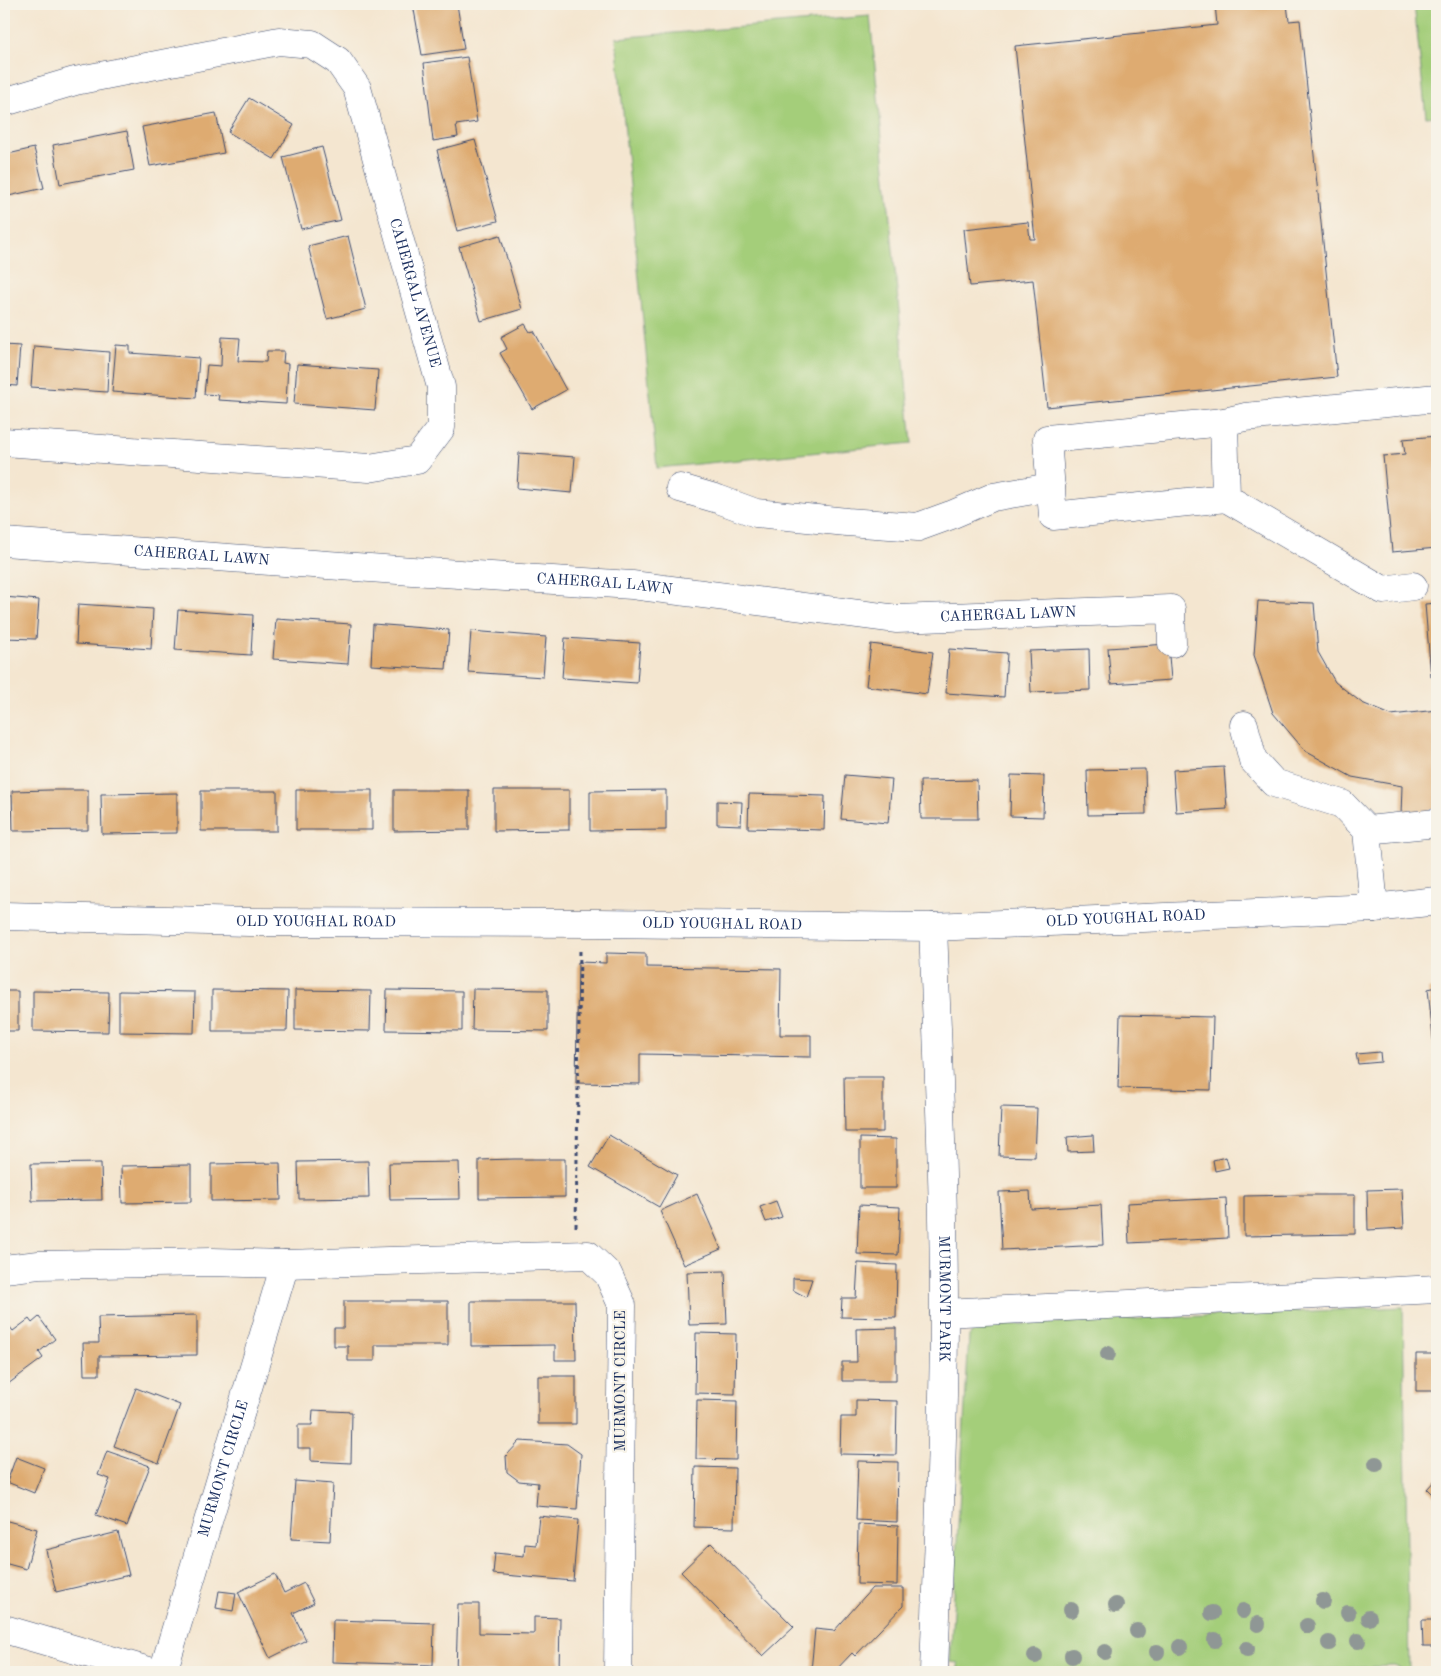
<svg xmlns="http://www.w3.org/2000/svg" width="1441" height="1676" viewBox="0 0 1441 1676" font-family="'Old Standard TT',serif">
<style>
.green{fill:#a4ce7a;stroke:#607e6c}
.building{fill:#deab71}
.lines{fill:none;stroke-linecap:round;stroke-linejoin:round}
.minor-casing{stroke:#3c4a6f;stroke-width:29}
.path{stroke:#3c4a6f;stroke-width:3;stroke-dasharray:4 4;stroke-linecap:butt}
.minor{stroke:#fff;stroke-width:28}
.tree{fill:#8f9795}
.labels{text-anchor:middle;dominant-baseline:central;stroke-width:4.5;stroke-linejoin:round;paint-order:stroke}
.street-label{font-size:15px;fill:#1b2f5e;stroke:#f7f3e8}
</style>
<rect width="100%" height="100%" fill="#f7f3e8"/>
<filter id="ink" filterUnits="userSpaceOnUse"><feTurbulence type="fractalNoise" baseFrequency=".02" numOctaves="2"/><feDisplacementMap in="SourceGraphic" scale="10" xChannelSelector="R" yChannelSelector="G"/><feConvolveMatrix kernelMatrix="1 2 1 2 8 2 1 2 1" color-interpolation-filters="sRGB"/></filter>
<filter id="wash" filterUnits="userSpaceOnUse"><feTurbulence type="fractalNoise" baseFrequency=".0096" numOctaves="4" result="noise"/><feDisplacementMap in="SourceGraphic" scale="20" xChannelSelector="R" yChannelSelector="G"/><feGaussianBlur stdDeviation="1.12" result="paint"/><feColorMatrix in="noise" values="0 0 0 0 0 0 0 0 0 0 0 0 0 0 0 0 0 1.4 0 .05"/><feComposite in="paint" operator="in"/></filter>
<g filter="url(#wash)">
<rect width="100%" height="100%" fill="#f4e6d0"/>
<!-- green -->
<path class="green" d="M1414,4H1437V116L1426,117Z
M870,16L912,443L657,468L616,38Z
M1403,1307L1409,1672L1394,1666L1263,1672H958V1663L950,1662L969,1336L978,1326Z"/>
<g id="blocks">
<!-- building -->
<path class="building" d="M413,4H457L464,49L422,55Z
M1215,4H1287L1289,21L1300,20L1337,377L1047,407L1033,280L970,286L964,229L1028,222L1030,239H1035L1015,46L1217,25Z
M467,57L477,122L456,125L458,137L433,141L424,63Z
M249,98L294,125L274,159L228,132Z
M216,113L224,153L150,166L142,127Z
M127,131L134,170L60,184L53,145Z
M475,140L498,221L457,231L437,150Z
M322,147L341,220L301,229L283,157Z
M34,148L44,188L4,197V155Z
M500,235L522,309L481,321L459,247Z
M348,236L366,309L327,319L308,246Z
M525,324L530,332L534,331L566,390L532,409L500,353L507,349L501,337Z
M222,337L240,338L238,361L266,362L267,351H284L283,363L288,364L286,404L218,400L219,395L204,394L207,365L221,366Z
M4,345L20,346L17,386L4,385Z
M116,345L130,346V353L199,358L196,398L112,392Z
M34,346L109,352L107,392L31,387Z
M297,364L378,370L375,410L294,404Z
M1437,436V548L1392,552L1383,456L1405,454L1403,439Z
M519,453L575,457L572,493L517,488Z
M4,597L39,600L36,639L4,638Z
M1258,601L1314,603L1318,652L1335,682L1362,703L1391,715L1437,710V809L1401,815L1402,786L1352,777L1305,751L1273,713L1254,655Z
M1437,603V676L1431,677L1425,604Z
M78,604L153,609L151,649L76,644Z
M178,610L253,615L251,655L175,650Z
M276,619L351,624L348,664L273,659Z
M373,624L449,630L446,669L371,665Z
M471,631L546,637L543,677L468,672Z
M565,638L640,643L637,683L562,678Z
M871,644L933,652L927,694L866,686Z
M1168,644L1171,680L1111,684L1108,648Z
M949,649L1007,653L1004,697L946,693Z
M1089,649L1090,690L1031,692L1029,651Z
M1224,767L1227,809L1176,812L1173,770Z
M1145,769L1146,814L1088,815L1087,770Z
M845,775L892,779L888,823L841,819Z
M1011,775L1044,776L1043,817L1010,816Z
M977,780L978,819H921L920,781Z
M50,790H88V830L13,831L12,791Z
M296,790H372V830H296Z
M394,790H469V830L394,831Z
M494,790H569V830L494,831Z
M666,790V830L590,831V791Z
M4,791H9L10,831H4Z
M201,791H277V831H201Z
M177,793V833L102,834L101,794Z
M749,794L825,796L824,830L748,828Z
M717,801L742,802L741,825L717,824Z
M606,953L646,954V967L781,969L780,1035H811V1057L640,1054V1084L576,1083L578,962L606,963Z
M1437,987V1047H1434L1428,989Z
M473,989L548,990V1031L472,1030Z
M212,990L288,991L287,1031H212Z
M295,990L371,991L370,1031L295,1030Z
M387,990L462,991V1031L386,1030Z
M4,991H18V1031H4Z
M33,991L109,992L108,1032L33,1031Z
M119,991L195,992L194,1033L119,1032Z
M1120,1015L1213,1017L1211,1090L1118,1088Z
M1380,1052L1381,1062L1358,1064L1356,1054Z
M844,1077H883V1132H845Z
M1001,1107L1037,1108L1035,1157L999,1156Z
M609,1135L677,1175L659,1207L590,1167Z
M1093,1135L1094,1151L1068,1152L1067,1137Z
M860,1138L896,1139V1188H860Z
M1226,1157L1229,1168L1215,1171L1213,1160Z
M514,1159H565V1197L479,1198V1160Z
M368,1161L369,1198L299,1199L298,1162Z
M459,1162L460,1199L390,1200L389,1163Z
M101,1163L102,1200L32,1201L31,1164Z
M280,1163L281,1200L211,1201V1164Z
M191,1165V1202L122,1203L121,1166Z
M1402,1189L1404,1228L1368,1230L1367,1190Z
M1030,1191L1031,1209L1101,1205L1103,1245L1002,1250L999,1192Z
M697,1194L721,1249L684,1265L660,1211Z
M1299,1195H1355V1234L1244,1236V1196Z
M1226,1198L1228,1238L1129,1243L1127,1203Z
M776,1201L782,1217L766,1222L760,1207Z
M859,1205L900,1207L898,1255L857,1254Z
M858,1263L897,1265L896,1318L841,1317L842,1298H856Z
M725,1271L727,1324L689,1325L687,1272Z
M793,1278L812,1279L806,1297L793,1290Z
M344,1301H448V1345H375V1361H348V1346H334V1328H344Z
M471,1301H575L576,1360H555V1345L471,1346Z
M197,1315V1355L99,1356V1375H84L83,1343H99L98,1317Z
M39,1317L55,1339L39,1352L43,1358L4,1387V1324L6,1322L13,1331L29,1319L32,1323Z
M896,1328V1381H842V1362H857L856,1329Z
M696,1333L736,1334L735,1394L695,1393Z
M1416,1354H1437V1391H1416Z
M538,1376H576V1424H538Z
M136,1388L180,1405L159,1463L114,1446Z
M697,1400L737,1401L736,1460L696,1459Z
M856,1400L897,1401L896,1455L840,1454L841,1417H856Z
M313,1410L352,1412L351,1463L311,1461V1448H298V1425H312Z
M520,1441L567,1444L581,1454L577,1509L536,1506L538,1483L519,1481L507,1472L506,1456Z
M107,1451L150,1466L127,1526L96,1515L110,1479L98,1475Z
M16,1457L44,1468L34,1493L7,1482Z
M858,1461L898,1462L897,1522L856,1520Z
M695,1467L735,1468L734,1528L694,1527Z
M1437,1478V1499L1427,1489Z
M295,1481L333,1484L330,1541L291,1539Z
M539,1516L578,1520L573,1581L493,1574L495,1553L524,1556L525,1544L536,1545Z
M4,1520L37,1529L26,1569L4,1563Z
M858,1524L898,1526L897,1585L857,1584Z
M118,1532L129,1575L56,1592L46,1550Z
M711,1543L794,1627L763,1656L681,1572Z
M275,1574L284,1593L304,1583L314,1603L293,1613L306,1640L270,1658L238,1592Z
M872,1588H903V1606L855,1656L852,1653L834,1672L811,1671L815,1629L834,1631Z
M219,1591L236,1593L233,1611L216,1608Z
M458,1604H479V1633L534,1634V1617L560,1618L559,1672H456Z
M333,1620L434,1623L433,1665L332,1662Z
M1422,1620H1437V1647H1423Z"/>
</g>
</g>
<g filter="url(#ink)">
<use href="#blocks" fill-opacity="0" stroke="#3c4a6f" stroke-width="1"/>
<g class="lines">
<!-- minor casing -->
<g class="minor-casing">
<g id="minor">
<path id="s1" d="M4,102L75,81L279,41L312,44L338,61L357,88L441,387V428L417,460L369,468L4,442"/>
<path d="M1224,422L1226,498L1053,516L1047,439L1224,422L1245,417L1437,398"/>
<path d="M680,488L718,499L756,513L847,522L918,527L951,515L993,497L1051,487"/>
<path d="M1226,498L1383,590L1413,586"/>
<path id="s2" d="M4,542L412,571L632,585L897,619L1171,609L1172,643"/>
<path d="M1244,725L1253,760L1274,783L1342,804L1367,830L1374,908"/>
<path d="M1367,830L1437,823"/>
<path id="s3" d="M4,916L249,922L597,923L933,927L1374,908L1437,901"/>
<path id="s4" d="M933,927C938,1056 944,1184 944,1313C944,1433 938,1553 934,1672"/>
<path d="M4,1269L39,1265L212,1262L285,1264L588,1255L608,1274L622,1305L618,1672"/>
<path d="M944,1313L1437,1289"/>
<path d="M4,1629L152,1672"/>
<path id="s5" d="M163,1672L285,1264"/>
</g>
</g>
<!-- path -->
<path class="path" d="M576,1227L580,950"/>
<!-- minor -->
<use href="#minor" class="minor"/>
</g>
<!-- trees -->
<g class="tree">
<circle cx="1108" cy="1354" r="8"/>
<circle cx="1376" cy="1464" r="8"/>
<circle cx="1323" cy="1601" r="8"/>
<circle cx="1116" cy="1605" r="8"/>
<circle cx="1071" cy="1610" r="8"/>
<circle cx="1243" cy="1611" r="8"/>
<circle cx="1212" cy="1613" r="8"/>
<circle cx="1348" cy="1613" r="8"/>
<circle cx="1369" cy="1618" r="8"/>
<circle cx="1258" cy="1624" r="8"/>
<circle cx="1307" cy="1626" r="8"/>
<circle cx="1137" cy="1631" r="8"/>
<circle cx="1215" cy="1640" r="8"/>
<circle cx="1358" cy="1641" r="8"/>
<circle cx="1329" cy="1643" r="8"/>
<circle cx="1180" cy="1647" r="8"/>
<circle cx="1247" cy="1649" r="8"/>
<circle cx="1105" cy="1652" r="8"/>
<circle cx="1157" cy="1652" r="8"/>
<circle cx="1035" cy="1656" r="8"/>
<circle cx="1072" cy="1656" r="8"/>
</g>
</g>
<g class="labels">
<!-- street labels -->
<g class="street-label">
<text stroke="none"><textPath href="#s1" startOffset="592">CAHERGAL AVENUE</textPath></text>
<text stroke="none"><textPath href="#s2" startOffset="198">CAHERGAL LAWN</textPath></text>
<text stroke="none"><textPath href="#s2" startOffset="602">CAHERGAL LAWN</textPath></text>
<text stroke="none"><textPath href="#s2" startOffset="1008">CAHERGAL LAWN</textPath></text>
<text stroke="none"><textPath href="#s3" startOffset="1122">OLD YOUGHAL ROAD</textPath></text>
<text stroke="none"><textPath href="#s3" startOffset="312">OLD YOUGHAL ROAD</textPath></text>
<text stroke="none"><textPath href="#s3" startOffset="718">OLD YOUGHAL ROAD</textPath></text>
<text stroke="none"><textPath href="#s4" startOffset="372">MURMONT PARK</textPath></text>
<text transform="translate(621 1381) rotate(-90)">MURMONT CIRCLE</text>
<text stroke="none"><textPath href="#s5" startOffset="212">MURMONT CIRCLE</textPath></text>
</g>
</g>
<!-- margin -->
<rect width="1441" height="1676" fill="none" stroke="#f7f3e8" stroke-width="20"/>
</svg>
